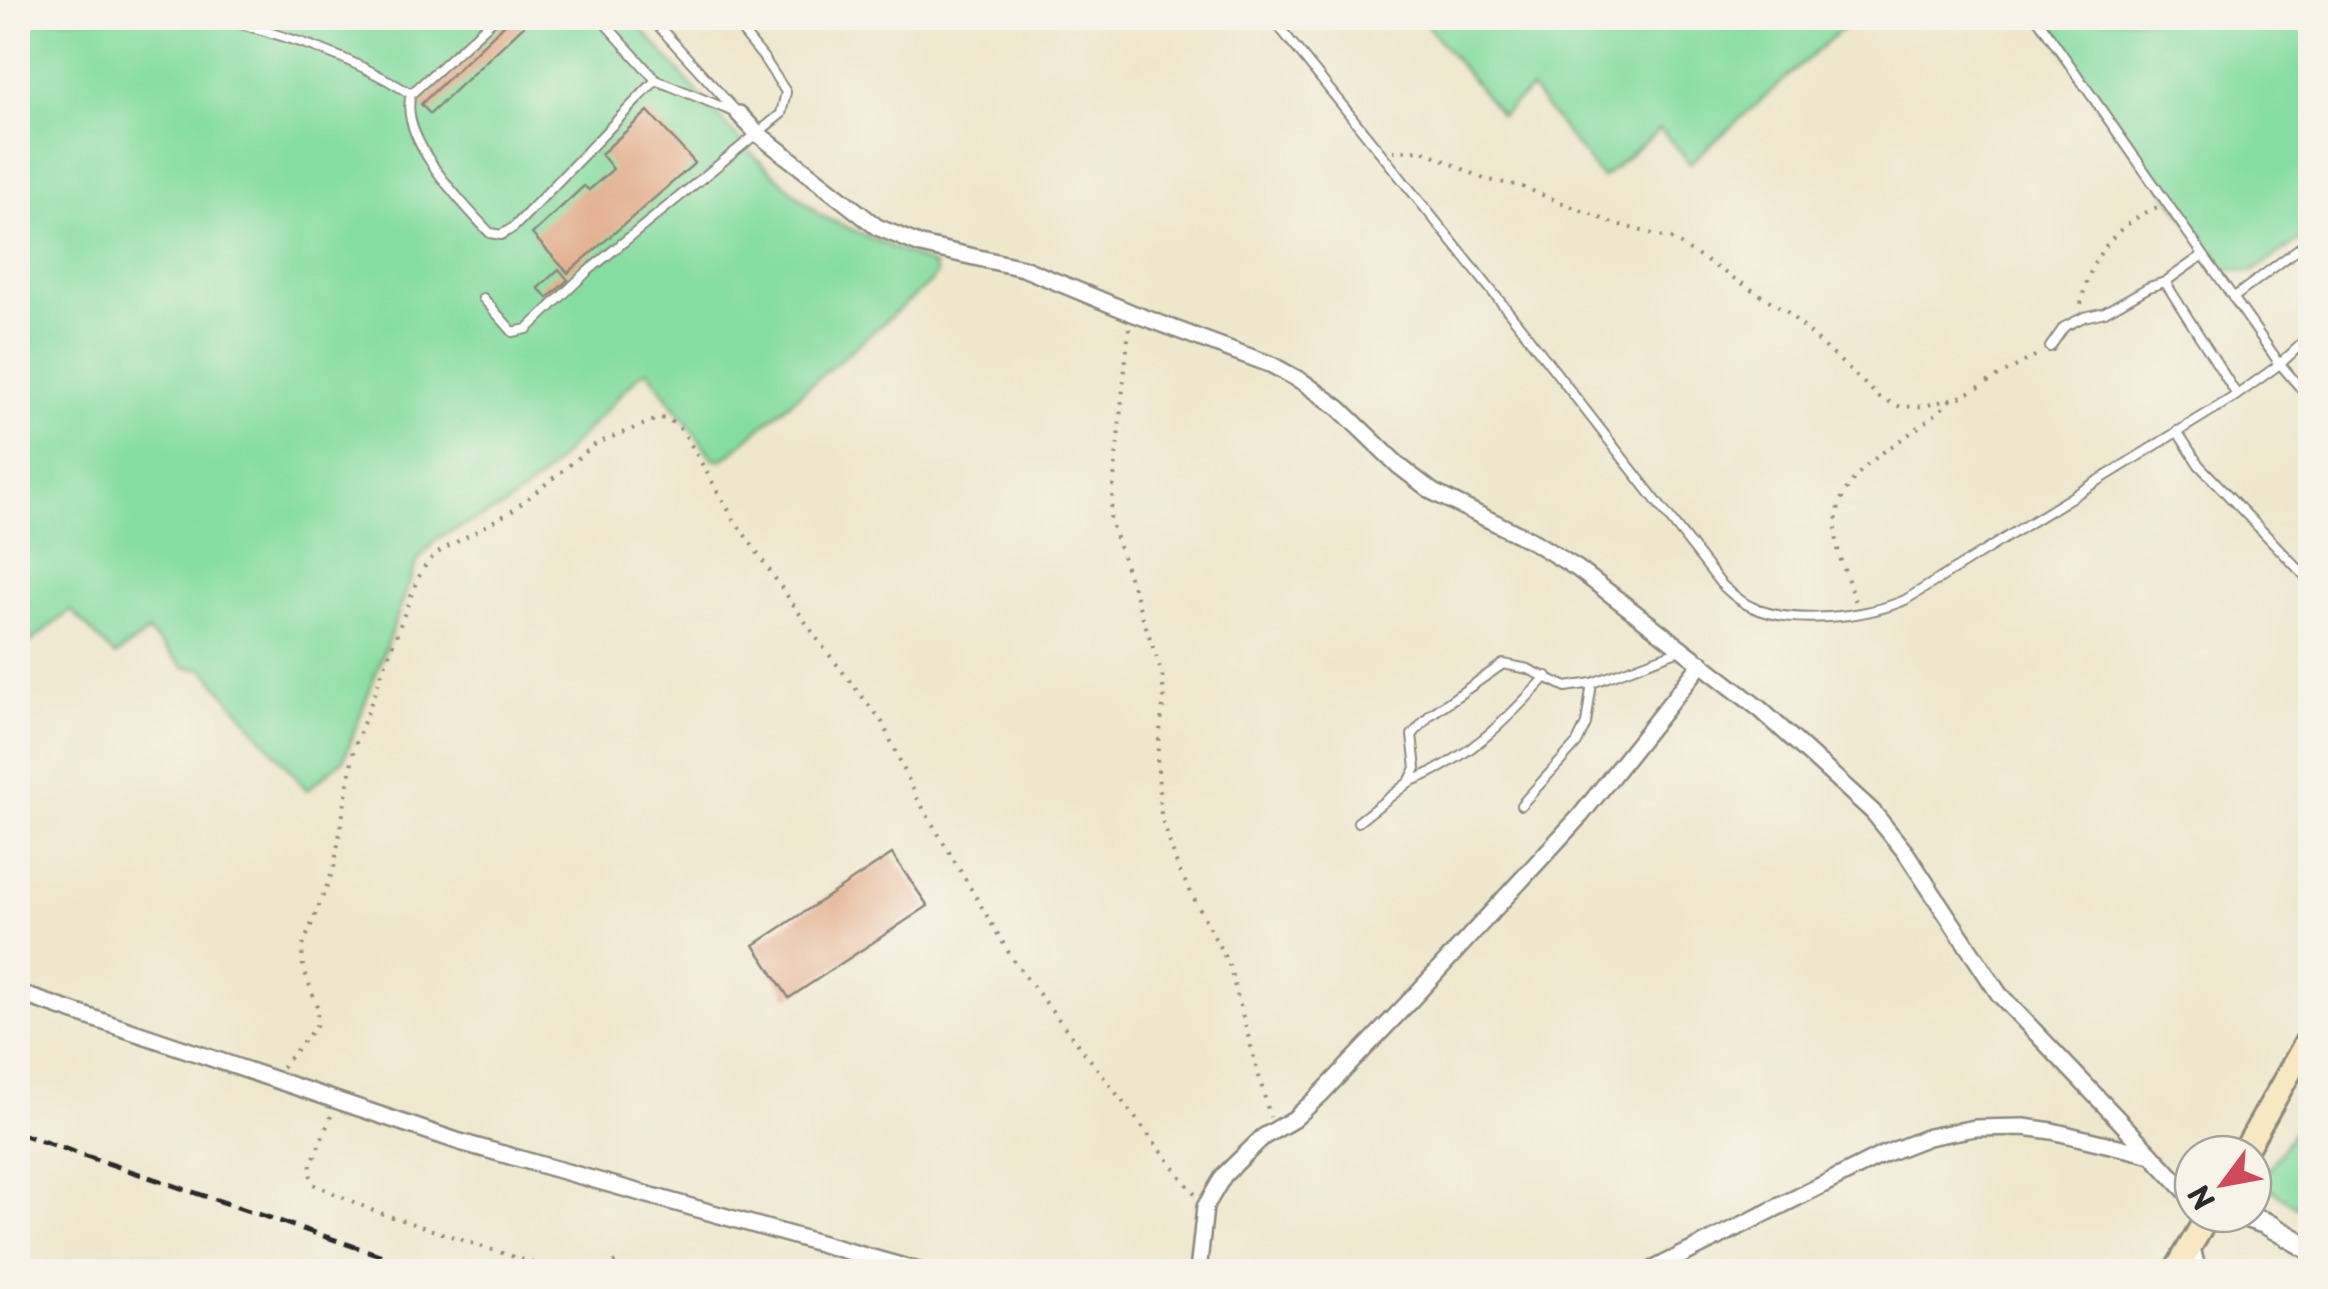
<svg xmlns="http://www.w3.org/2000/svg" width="2328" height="1289" viewBox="0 0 2328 1289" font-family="'Playpen Sans',sans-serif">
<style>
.green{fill:#86dda1;stroke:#588466;stroke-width:2.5}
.building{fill:#e0a683}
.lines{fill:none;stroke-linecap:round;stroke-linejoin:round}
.service-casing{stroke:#8c897c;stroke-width:12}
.minor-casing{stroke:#8c897c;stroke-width:20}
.tertiary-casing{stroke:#8c897c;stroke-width:25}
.secondary-casing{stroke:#8c897c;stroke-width:28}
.path{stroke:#8c897c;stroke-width:4;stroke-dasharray:2.5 8;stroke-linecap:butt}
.service{stroke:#fff;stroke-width:8}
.minor{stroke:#fff;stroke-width:15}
.tertiary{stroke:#fff;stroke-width:20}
.secondary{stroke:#f7e8c3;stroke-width:22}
.rail{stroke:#2b2b2b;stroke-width:5;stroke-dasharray:15 8;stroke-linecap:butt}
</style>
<rect width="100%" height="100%" fill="#f7f3e8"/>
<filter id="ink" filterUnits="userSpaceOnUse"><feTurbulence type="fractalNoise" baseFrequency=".01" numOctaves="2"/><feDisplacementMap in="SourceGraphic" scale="20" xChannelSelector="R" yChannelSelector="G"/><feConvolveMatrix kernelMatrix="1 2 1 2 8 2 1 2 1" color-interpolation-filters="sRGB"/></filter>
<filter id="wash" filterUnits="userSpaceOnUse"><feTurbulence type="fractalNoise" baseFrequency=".0048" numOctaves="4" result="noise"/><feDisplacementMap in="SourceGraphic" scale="40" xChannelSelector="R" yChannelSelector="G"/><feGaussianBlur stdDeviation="2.25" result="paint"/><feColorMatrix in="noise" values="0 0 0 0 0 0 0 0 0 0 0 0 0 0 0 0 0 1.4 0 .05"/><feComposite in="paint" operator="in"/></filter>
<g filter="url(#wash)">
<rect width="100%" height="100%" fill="#eee7cc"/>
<!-- green -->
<path class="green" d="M18,18H632L751,153L819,215L934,266L936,274L931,282L725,458L717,460L711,456L648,370L640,374L541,478L504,507L439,537L418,560L344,759L307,790L203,668H185L148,632L115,656L71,610L18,652Z
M1421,18H1854L1690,163L1660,129L1602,178L1531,89L1501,115Z
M2041,18H2310V233L2252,272L2221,268Z
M2306,1113L2310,1116V1216L2260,1182Z"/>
<g id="blocks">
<!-- building -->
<path class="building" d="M511,18H532L430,114L421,104Z
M648,111L695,163L568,273L532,234L584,186L589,190L613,169L601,154Z
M559,269L568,280L548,298L538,288Z
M892,854L928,906L789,998L754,945Z"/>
</g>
</g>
<g filter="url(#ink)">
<use href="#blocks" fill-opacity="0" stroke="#8c897c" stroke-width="2.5"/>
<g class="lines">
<!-- service casing -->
<g class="service-casing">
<path id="service" d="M495,18L411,94C398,138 462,203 490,233L501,235L514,227L656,80
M600,18L656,80L739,114
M651,18L736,111
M1272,18L1516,321L1721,584C1731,593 1740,602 1752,607C1792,626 1866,617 1905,600L2237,395L2280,364L2306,340
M2037,18L2280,364L2310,399
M223,19C295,39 347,54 411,94
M2203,255L2165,282L2237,395
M483,298L513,332L527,329L588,271L781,114L786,92L763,57L731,18
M2233,298L2310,240
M2050,347L2064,327L2084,317L2105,312L2149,287L2165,282
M2177,431L2199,465L2310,581
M1409,782C1466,761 1507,720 1547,676
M1521,805L1577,743L1586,724L1592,683
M1358,822L1409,782L1416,768L1412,735L1430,715L1503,664L1528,669L1566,687L1592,683L1680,650"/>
</g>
<!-- minor casing -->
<g class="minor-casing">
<path id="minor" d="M739,114L757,133L877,227L921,245L1023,268L1132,313L1272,365L1303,382L1339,408L1399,466L1433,492L1534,542L1578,569L1760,709L1873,812L1906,853L1999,994L2152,1155
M18,993L460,1142L922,1272
M2191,1244L2198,1272
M1198,1272L1205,1207L1224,1175L1263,1137L1294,1119L1320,1095L1409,1002L1581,815L1702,663
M1648,1272L1882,1155L1928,1137L1975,1128L2024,1127L2052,1131L2152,1155L2193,1199"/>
</g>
<!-- tertiary casing -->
<g class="tertiary-casing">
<path id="tertiary" d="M2237,1214L2265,1223L2310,1249"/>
</g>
<!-- secondary casing -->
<g class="secondary-casing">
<path id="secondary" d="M2243,1154L2310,1036
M2175,1272L2209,1214"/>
</g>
<!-- path -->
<path class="path" d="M1393,151L1423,150L1484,179L1520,186L1613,223L1671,239L1786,311L1880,398L1901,407L1924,406L1963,396L2042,352
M2081,304C2089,259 2114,225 2158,207
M1129,328L1110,520L1162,674L1164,697L1157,757L1161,815L1178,868L1229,965L1270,1117
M1855,601C1850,582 1839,562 1837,542C1826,464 1910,446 1950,400
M282,1067L316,1026L318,1009L303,967L302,948L334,868L354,748L417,580L428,561L442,550L512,511L597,443L660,418L668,419L683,431L733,518L820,643L882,722L917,798L1015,963L1196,1196
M331,1116L309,1170L313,1184L374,1211L560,1272
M594,1272L616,1262L629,1272"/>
<!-- service -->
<use href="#service" class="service"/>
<!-- minor -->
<use href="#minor" class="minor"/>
<!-- tertiary -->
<use href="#tertiary" class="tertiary"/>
<!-- secondary -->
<use href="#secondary" class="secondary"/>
<!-- rail -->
<path class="rail" d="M18,1133L430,1272"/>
</g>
</g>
<!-- margin -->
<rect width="2328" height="1289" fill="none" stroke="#f7f3e8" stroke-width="60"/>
<!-- north arrow -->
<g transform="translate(2223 1184) rotate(238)"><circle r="48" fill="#f7f3e8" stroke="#a5a39c" stroke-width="2.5"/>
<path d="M0-8L18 38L0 25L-18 38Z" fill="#d1495b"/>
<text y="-15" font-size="28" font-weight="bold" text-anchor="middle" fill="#2b2b2b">N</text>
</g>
</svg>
